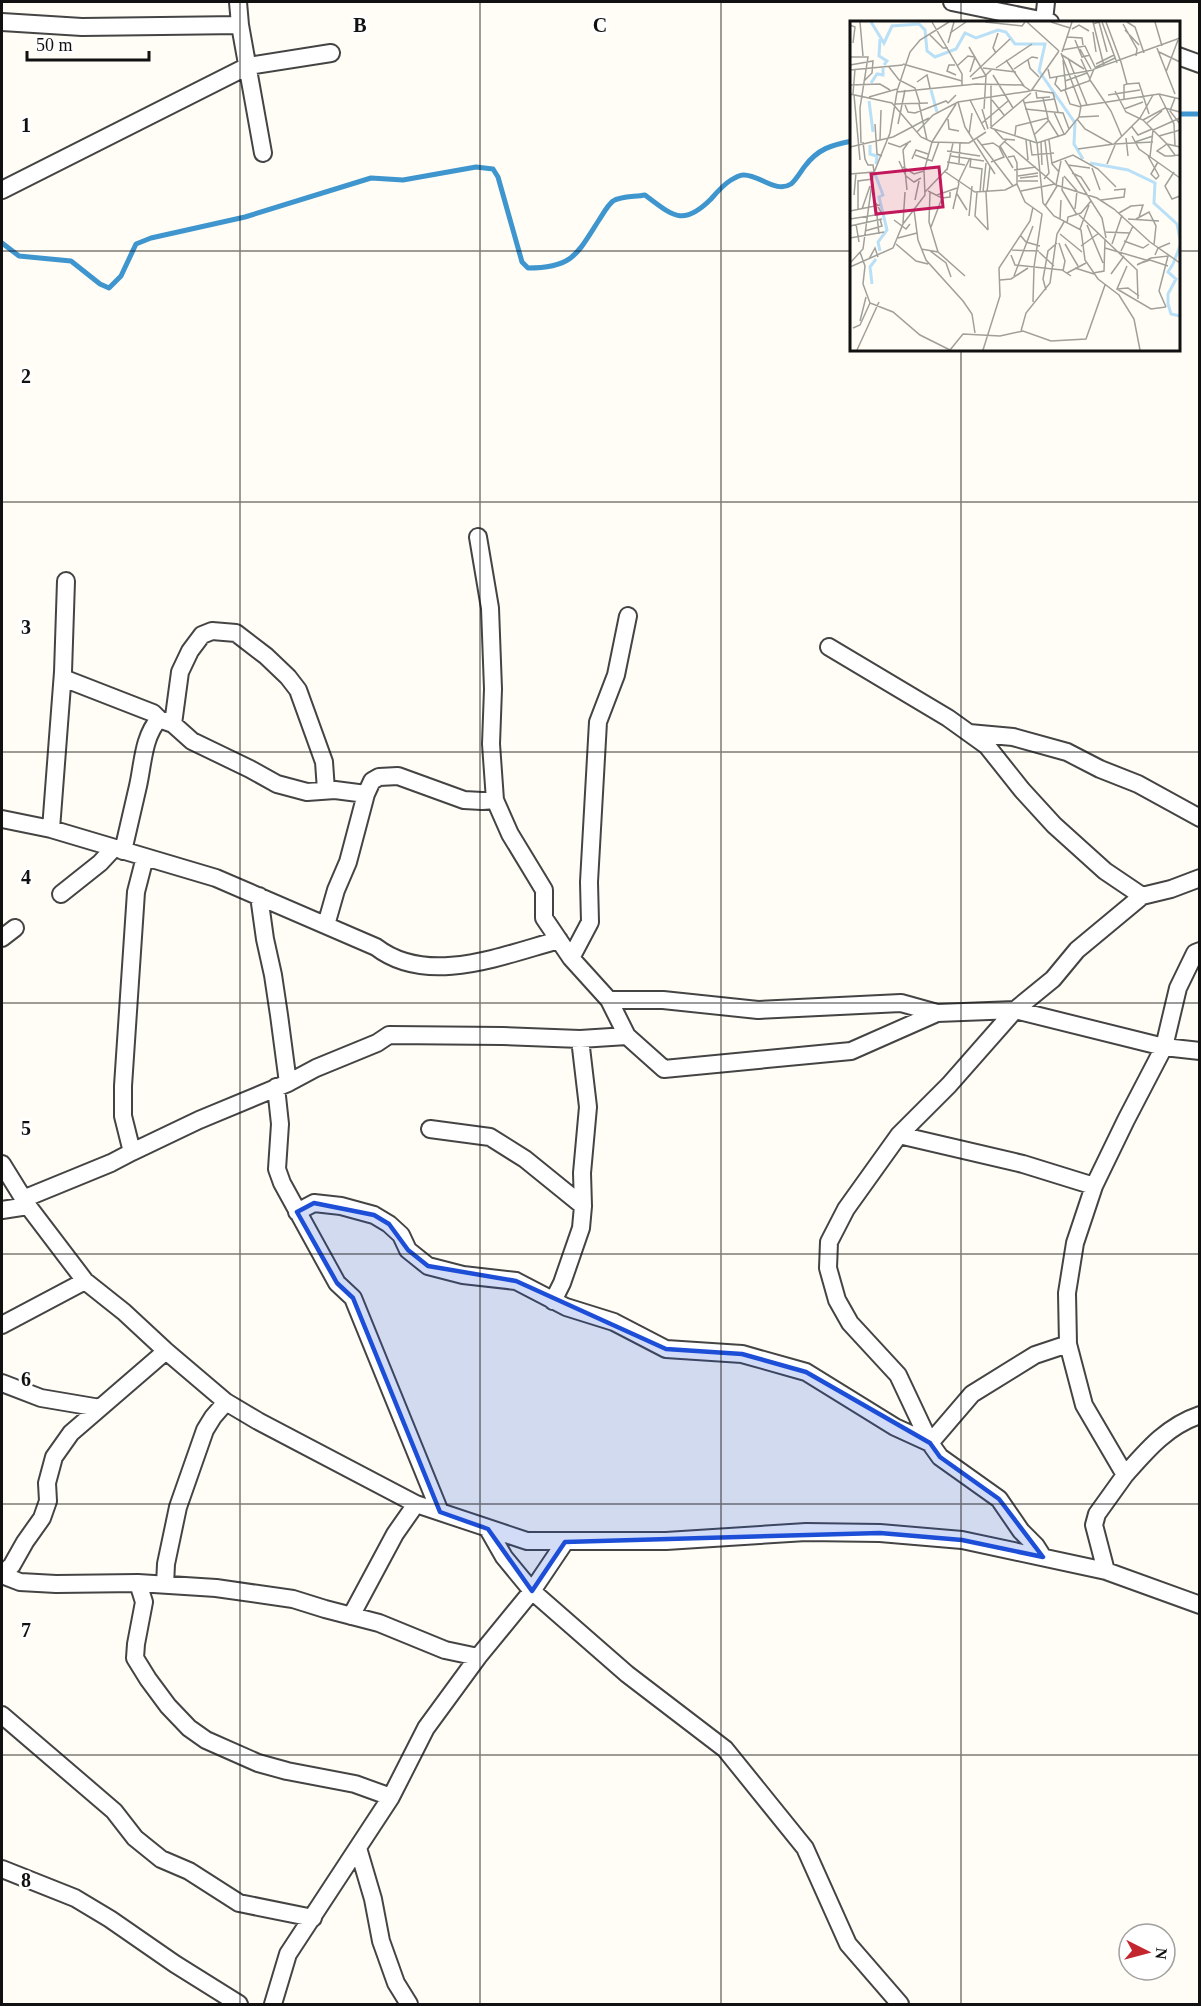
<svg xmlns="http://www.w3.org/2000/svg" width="1201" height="2006" viewBox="0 0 1201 2006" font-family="Georgia,serif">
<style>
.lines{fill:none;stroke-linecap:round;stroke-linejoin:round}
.stream{stroke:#3f96cf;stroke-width:5}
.street-casing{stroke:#444;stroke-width:20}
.street{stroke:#fff;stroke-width:16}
.marked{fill:#1d4ed8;fill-opacity:0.2;stroke:#1d4ed8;stroke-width:4.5;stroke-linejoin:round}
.grid{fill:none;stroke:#111;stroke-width:1.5;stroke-opacity:0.55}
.inset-river{fill:none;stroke:#b9e0f7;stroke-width:3}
.inset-road{fill:none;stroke:#a09f9a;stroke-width:1.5}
.view{fill:#c2185b;fill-opacity:0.15;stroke:#c2185b;stroke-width:3}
.inset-edge{fill:none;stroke:#111;stroke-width:3}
.grid-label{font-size:20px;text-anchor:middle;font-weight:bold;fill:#111;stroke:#fff;stroke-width:6;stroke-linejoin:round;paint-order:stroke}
</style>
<rect width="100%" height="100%" fill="#fffdf5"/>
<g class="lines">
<!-- stream -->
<path class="stream" d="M1178,114H1200
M2,243L19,256L71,261L100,284L109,288L121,276L136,244L151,238L245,217L371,178L403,180L476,167L493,169L498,177L522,262L528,268C573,268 577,254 599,220C603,214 607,206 613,201C621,196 635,197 645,195C673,216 683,227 711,199C717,192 723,185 731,180C735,178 739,175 743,175C759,174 776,194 791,184C796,180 801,171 805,166C818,149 831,145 852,141"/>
<!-- street casing -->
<g class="street-casing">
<path id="street" d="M238,2L240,25L263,153
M952,2L1050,22
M1044,21L1046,2
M2,22L82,27L240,25
M1178,56L1200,64
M2,190L248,66L331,53
M478,537L490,608L493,689L491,744L495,800L510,834L544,890V918L571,958L609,1000L627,1036L664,1069L851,1051L937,1013
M829,647L948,718L987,746L1022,790L1054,825L1105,871L1142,896
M63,678L153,713L159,719L173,724L192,741L250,769L277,784L307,792L335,790L366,794
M173,724L180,672L190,651L202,635L212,631L236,633L266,656L288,677L298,690L324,762L326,790
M969,733L1013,737L1067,752L1100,769L1138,784L1200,818
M2,819L51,829L216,878L376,947C428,987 503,955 559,940
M51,829L63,672L66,581
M123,851C128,829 133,808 138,786C143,764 143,737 159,719
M61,894L100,863L114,848
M326,925L336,890L348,862L366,794L372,781L379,777L398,776L464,800L482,801L495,800
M2,938L15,928
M571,958L590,922L589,882L598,722L616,675L628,616
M609,1000H663L758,1010L901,1003L937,1013L1015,1010L1164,1047L1200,1051
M288,1083L316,1068L377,1043L389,1035L503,1036L580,1039L627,1036
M276,1087L280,1124L277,1169L282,1183L337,1283L353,1298L440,1512
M430,1129L490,1137L525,1159L583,1206
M899,1135L1023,1164L1094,1186
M132,1152L199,1120L288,1083L279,1015L273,975L265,939L259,896
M2,1164L28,1206L85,1281L124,1312L166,1351L226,1402L258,1421L416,1504L527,1541H666L806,1532L880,1533L962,1540L1106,1571L1200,1605
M23,1199L111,1163L132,1152L123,1116V1086L136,892L145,857
M2,1210L28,1206
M297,1212L314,1203L341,1206L374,1215L389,1224L401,1235L408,1250L428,1266L463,1275L516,1281L566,1307L614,1322L666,1349L742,1354L806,1372L895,1427L930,1443
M553,1301L562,1283L581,1228L583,1206L582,1173L588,1107L580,1039
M2,1325L85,1281
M2,1383L41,1398L100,1408
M930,1443L972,1394L1035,1355L1068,1344
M1125,1475C1147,1450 1167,1426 1200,1415
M488,1529L504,1557L532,1591L627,1674L725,1749L805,1848L848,1944L900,2004
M1043,1557L1036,1546L1021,1531L999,1499L940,1457L930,1443L898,1375L850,1323L837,1300L828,1268L829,1242L846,1209L899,1135L949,1085L1015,1010L1053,979L1077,950L1142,896L1171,889L1200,878
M1106,1571L1094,1525L1097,1514L1125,1475L1084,1405L1068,1344L1067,1293L1075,1243L1094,1186L1126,1120L1164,1047L1178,988L1195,953L1200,951
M2,1575L20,1582L56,1584L138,1583L216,1588L293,1599L325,1609L379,1623L445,1650L478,1657
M2,1575L12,1565L25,1542L42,1518L48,1501L47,1483L54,1457L71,1433L166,1351
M138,1583L144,1602L136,1644L135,1658L148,1679L168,1706L189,1728L206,1740L258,1763L287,1771L355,1784L391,1797
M165,1585L166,1564L178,1507L205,1430L213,1417L226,1402
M351,1616L395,1534L416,1504
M2,1715L114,1811L135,1838L161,1859L189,1871L239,1903L313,1918
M358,1848L373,1899L381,1941L396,1983L409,2004
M2,1869L75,1898L110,1919L175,1964L239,2004
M273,2004L288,1954L391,1797L426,1728L478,1657L532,1591L565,1542"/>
</g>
<!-- street -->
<use href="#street" class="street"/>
</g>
<!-- marked area -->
<path class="marked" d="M314,1203L374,1215L389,1224L408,1250L428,1266L516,1281L666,1349L742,1354L806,1372L930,1443L940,1457L999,1499L1043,1557L962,1540L880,1533L565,1542L532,1591L488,1529L440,1512L353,1298L337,1283L297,1212Z"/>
<!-- grid -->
<path class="grid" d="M240,2V2004M480,2V2004M721,2V2004M961,2V22M2,251H852M1178,251H1200M961,350V2004M2,502H1200M2,752H1200M2,1003H1200M2,1254H1200M2,1504H1200M2,1755H1200"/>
<!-- overview -->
<g transform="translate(850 21)">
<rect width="330" height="330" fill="#fffdf5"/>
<path class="inset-river" d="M21,1L34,22L42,5L69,3L75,9L77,30L85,36L106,28L115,12L126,17L148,9L156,11L165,23H195L189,50L225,102L224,123L233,138M30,18L29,35L37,40L34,44M21,62L27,53L33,54V47M81,69L87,91M19,80L23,111M20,124V133L27,135L26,143M240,142L278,149L305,162L304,182L327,203L330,218M25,153L33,174L29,176L37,209L28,221L30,230M323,243L318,251L326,258L318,273V283L321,293L330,295M323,243L330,225M22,263L20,246L26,238"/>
<path class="inset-road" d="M10,1L13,35M82,1L112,53V64M135,1L172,5L175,1M177,1L209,30M201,1L220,7M243,1L254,45M252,1L267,42M256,1L271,41M277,1L285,6L294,32M305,1L312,25M243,3L249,1L257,31M273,3L287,28L286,35M0,4L5,6L3,22M222,8L229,4L239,10M275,9L289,24M243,11L246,31M100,12L116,1M80,14L93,27H98M217,16L232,17L233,24M225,19L232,36L240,34M98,22L104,1M119,26L136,55L134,88M307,27L325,73M230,28L241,48M212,29L235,25L246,48M212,31L222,1M309,31L330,41M146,32L143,27L148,12M211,32L231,85M212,34L234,48M0,36H18L10,87L11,122M218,37L237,84M231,38L240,58M156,39L174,65M178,39L180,47L189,56M213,39L216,68M271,41L277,63L274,64V78M53,43L112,60M246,43L264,34M0,44L23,40L22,52L14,60M105,44H99L97,50L106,54M107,45L118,35L125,36L120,51M39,46L49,59L65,67L70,83M246,46L265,37M133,47L166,51M146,47L182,23M164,48L182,36L188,37M198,48L200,57L243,49M0,49L53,44M316,51L328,19M143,54L163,87M120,56L160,18M207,56L205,63L211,70L239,60L244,48L330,17M122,58L135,55L142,48M240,59L261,90L272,116M215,60L237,52M67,61L77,54L80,67M141,63V105M277,63L289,62L299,93M0,64L30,63L40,69M182,69L203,72L208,91M215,69L220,83L231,86M47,70L60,31L70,19L99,1M181,70L209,30M265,70L276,91L293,99L317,123L330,126M186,71L187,77L200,76M0,73L42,82L71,116L82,121L119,122L136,111M3,73L5,48M309,73L324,103L325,125M4,74L10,139M258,74L290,69M19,76L47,68M325,77L320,90L330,103M173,78L187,122M120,79L135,109M142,79L154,94M108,81L115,106L145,153M174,82L205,78M45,83L78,82M69,83L77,119M55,84L58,91L65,92L96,80L98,82L106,74M132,88L138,108M175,88L213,92L219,108M274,88L293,81M204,91L214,113M229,96L249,95M197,97L209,116M98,98L99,108L109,110M227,98L235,108L262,123M293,99L315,87L330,91M132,102L158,80M297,102L312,90M25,103L27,133L32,135M48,103L55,69M282,106L288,114L302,108M140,107L181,72M141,107L187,122L215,113L229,96L231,85L309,73L330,78M144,108L153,118L165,119M67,111L83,94L108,81L180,70M119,113L122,92M185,113L198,100M165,114L166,105L198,97L193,77M282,115L289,128L330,157M309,115L330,109M276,117L278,135M127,118L163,165M157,118L150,125L163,147M30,119L31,89M176,119L178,139M199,119L202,143L209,151M180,120L182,134L204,132M82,121L106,83M155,121L206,164L247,177L264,188L300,221L330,242M191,121L192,144M285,121L303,115M38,122L50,126L61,120M187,122L193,182L204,195L231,209L235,239L248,258L269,274L284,298L290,329M264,123L303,121M131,124L143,122L149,126L154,136L141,141M0,126L43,116L79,97M228,128L264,123L290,97L303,74M97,130L130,135M65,134L82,140L89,121M325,134L317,123L307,130L315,135H321L329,134M101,135L134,140M298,135L309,155M158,136L164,135L167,142V163L175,181L192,193L184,246M300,136L303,109L330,97M121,137L120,146L132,148L130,171M62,138L66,129L78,133M215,139L252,197L256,217M49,140L56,155L64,161L71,157M97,141L115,144M308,141L301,153L306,158L309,155M109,142L110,122M202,142L223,134L248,148L266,166M257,143L265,124M218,144L240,147M53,146L64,153L74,150M242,147L250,169M97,149L103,122M164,149L186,146M94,150L125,171L155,169L167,163M324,151L315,165L322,178L330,175M222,152L231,156L240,170M0,153L24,151L23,144H18L15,138L13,121M168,155L188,152M214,155L227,170L225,188M213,156L212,169L227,194M170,157L188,155M194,158L199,152L195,120M168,160H188M108,162L120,137M206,164L211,140M57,169L53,129L58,122M78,170L92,177L100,176V171M171,170L205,163M75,171L97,148M80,171L79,201L88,231M127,171L125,195L138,209M133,171L136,142M136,171L138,209M137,171L140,145M107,173L117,189M4,174L6,152M87,174L107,167M65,179L69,160M251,179L274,176L275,168L264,169M195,185L207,165M26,186L29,213M8,188V160L23,158M12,188L20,165M103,188L109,162M64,189L68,219L76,239L113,280L122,293L125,312M0,190L30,184M269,192L281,185L293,184L289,196M229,194L287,249L288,278M119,195L122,165M0,198L32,193L26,182M210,198L211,179M278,198L309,200M286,198L299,191L306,205L304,224M44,199L56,208L60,203M53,202L55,171M217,202L218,196L231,192L241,180M6,203L9,221M237,204L253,242M0,205L32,198M81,206L92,177M230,208L239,184M15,210L32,205L30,198M254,211L280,212M210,213L232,231M171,215L176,221L190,225M0,217L34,211M48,217L67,212M274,220L293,227L299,223M209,222L215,240L213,250M46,223L66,240L78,243M215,223L228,245M262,223L272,194M231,225L249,212M255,227L296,239M71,228L88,231L115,255M79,229L96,242L101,256M162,229L189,230M271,230L283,205M10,231L15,245L13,263L20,282L43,291L70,314L100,329M189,231L204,245M161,234L165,244L212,249L221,255M305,234L308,227L320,222M19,238L25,227L28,236M0,242L13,228L23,154L40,112L47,71L126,63L172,64L181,70M288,243L300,239L318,245M287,244L301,237L318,235L309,270L316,286M277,245L267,268L278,267L289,275M0,246L43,227L53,203L75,174L74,150L82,121M225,247L244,253M217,252L236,242M243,252L254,250L255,218M261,253L274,235M164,255L183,205M150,259L161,258L178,247M267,268L301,288L316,286M196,269L193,258L198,230L207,222M183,281L184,246M10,300L16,276M3,307L10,304L20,282M171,310L176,292L200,262L207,213L214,201M7,329L29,281M100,329L113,313L150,315L173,310L201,320L236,318L255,264M133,329L150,275L149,247L180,200L183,186"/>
<path class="view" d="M89,146L93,186L26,193L21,153Z"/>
<rect width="330" height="330" class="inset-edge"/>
</g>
<g class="grid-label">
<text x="360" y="32">B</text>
<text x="600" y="32">C</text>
<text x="26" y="132">1</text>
<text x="26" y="383">2</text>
<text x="26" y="634">3</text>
<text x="26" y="884">4</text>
<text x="26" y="1135">5</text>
<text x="26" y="1386">6</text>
<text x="26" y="1637">7</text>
<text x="26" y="1887">8</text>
</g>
<!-- border -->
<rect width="1201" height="2006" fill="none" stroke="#111111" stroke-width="6"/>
<!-- north arrow -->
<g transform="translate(1147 1952) rotate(96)"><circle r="28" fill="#ffffff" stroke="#a0a0a0" stroke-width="1.5"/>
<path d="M0-4.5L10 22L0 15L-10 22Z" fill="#c4262e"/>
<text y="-9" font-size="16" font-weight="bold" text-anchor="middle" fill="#111111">N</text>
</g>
<!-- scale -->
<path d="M27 51v9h122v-9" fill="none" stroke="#111111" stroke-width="3"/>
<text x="36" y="51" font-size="18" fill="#111111" stroke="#ffffff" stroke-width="4.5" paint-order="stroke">50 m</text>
</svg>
